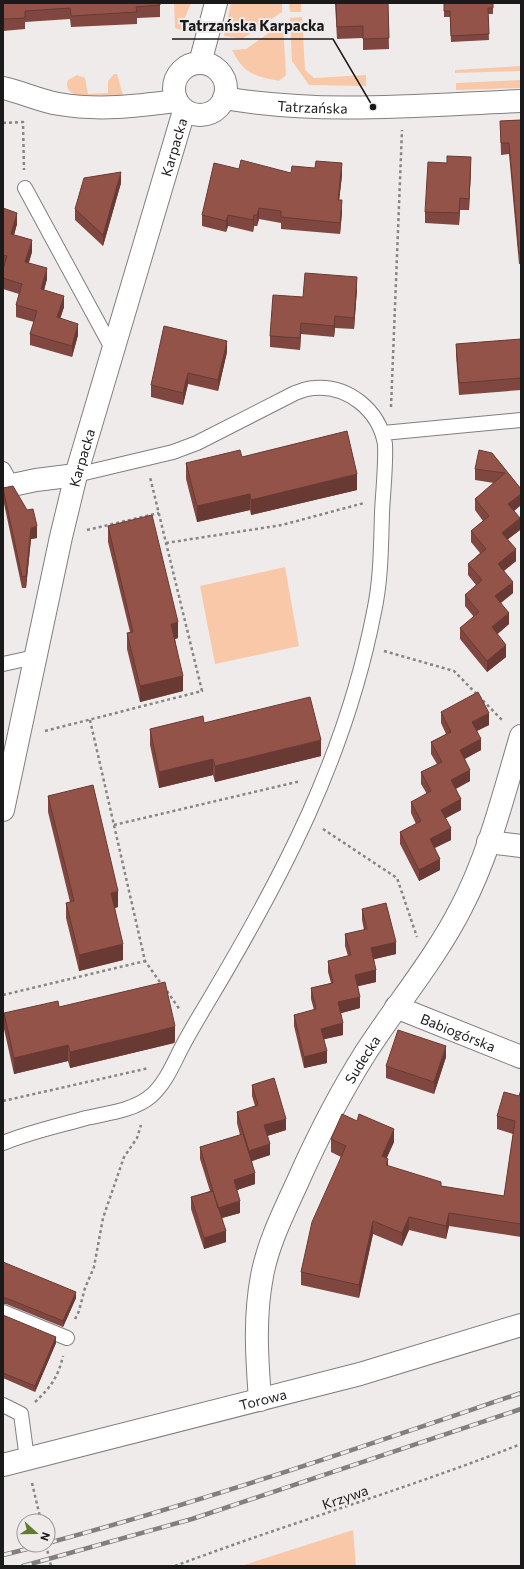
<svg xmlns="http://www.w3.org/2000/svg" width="524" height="1569" viewBox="0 0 524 1569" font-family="Commissioner,sans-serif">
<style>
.green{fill:#f9c8a9}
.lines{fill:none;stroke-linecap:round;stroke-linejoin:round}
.service-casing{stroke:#827e7f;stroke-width:16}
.minor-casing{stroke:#827e7f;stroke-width:24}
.path{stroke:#878585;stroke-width:2.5;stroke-dasharray:3 3;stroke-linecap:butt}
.service{stroke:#fff;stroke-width:14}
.minor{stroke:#fff;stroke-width:22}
.rail-casing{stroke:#827f7f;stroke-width:4.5}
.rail{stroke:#efebeb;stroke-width:3;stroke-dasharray:9;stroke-linecap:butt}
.wall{fill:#7f473f}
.shaded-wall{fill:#683a33}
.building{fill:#945349;stroke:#683a33}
.labels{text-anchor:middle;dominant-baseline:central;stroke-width:4;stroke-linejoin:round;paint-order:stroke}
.street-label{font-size:14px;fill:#1b1a1a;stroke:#efebeb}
.leader{fill:none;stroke:#1b1a1a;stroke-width:1.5}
.callout-dot{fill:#1b1a1a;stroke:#efebeb;stroke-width:1.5}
.callout-label{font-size:15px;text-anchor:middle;font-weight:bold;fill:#1b1a1a;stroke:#efebeb;stroke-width:4;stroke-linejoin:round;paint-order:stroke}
</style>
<rect width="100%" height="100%" fill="#efebeb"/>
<!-- green -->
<path class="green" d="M174,3H191L180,30L175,28Z
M231,3H282V12L242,39L224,36Z
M289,3H301V12H290Z
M302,17L305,70L314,78L366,75V86L309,85L292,61L290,18Z
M283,23L286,75L279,81C254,76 244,74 232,50L246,49Z
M521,66V71L455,73V70Z
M114,74H117L123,95L120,96L77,95C70,93 65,88 68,80L77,75L85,78L88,94L108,93V81Z
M521,80V88L456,90V83Z
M285,567L299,646L215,664L200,586Z
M353,1530L356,1566H241Z"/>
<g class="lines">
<!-- service casing -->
<g class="service-casing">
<path id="service" d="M25,188L113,350
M383,433L521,420
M3,469L12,485
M3,664L35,657
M3,1143C30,1132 58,1126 86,1118C107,1113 133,1111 151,1096C166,1083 174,1062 183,1045C191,1030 200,1015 209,1000C283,876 346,756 374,612C381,580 381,546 382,513C383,490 386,467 385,444C379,410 348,385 314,388C308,388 301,391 295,393L197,443L173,452L76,475
M3,1312L67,1338
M3,1405L21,1414L27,1459"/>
</g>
<!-- minor casing -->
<g class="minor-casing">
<g id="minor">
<circle cx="200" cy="89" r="26"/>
<path d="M200,63L216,3"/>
<path d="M3,88C22,92 40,101 59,104C99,111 137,106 176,101"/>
<path id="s1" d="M224,98C322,115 423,105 521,101"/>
<path d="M3,487L36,480L76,475"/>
<path id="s2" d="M3,810L61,537L76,475L184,111"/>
<path d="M488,842L521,846"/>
<path id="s3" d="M396,1007L521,1057"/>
<path id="s4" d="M260,1400C257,1359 254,1318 262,1276C268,1243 284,1212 298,1181C318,1136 340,1093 366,1052C397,1004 435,959 461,908C489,855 504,793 521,736"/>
<path id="s5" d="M3,1465L360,1374L521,1325"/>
</g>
</g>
<!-- path -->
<path class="path" d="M3,123L23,122L24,170
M391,407L402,130
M87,530L159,513
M166,543L282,525L364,503
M384,651L454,671L503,721
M90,720L145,961L162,985
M45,731L202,691L150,477
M114,825L301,781
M323,829L397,878L417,937
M167,991L180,1010
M3,995L145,961
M3,1101L149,1068
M75,1319L79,1311L85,1288L94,1267L103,1218L124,1157L137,1138L141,1125
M35,1402C51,1387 58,1377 63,1356
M32,1483L41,1521
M46,1545L51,1566
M175,1566C289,1523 407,1489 521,1444"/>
<!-- service -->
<use href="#service" class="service"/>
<!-- minor -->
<use href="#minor" class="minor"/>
<!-- rail casing -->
<g class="rail-casing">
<path id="rail" d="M48,1543C208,1500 364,1446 521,1393
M3,1555L43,1545
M23,1566L192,1519L521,1409"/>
</g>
<!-- rail -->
<use href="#rail" class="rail"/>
</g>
<!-- wall -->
<path class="wall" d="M3,3H160V17L137,18V24L71,27L70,19L25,22V29L3,31Z
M335,3H388L389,49L363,50V38L337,39Z
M444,3H493V14H488L489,40L451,42L450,17H444Z
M521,120V264H519L509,154L501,155L500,121Z
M471,168L469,210H460L459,225L425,223V212Z
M239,169L291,173L342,175L339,200L342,212L340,234L281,229V223L259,219L257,226H254L253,232L228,226L226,232L202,226V215Z
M121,183L103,246L75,220V209Z
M3,208L17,224L14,235L32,252L29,263L47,279L44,290L64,307L60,318L78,335L72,357L30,345V334L34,322L16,317V305L19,294L3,289V269L4,267L3,266Z
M357,289L354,329L335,328L334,337L301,334L300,350L270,347V336L303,297Z
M456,344H521V390L459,395L456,355Z
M227,352L218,391L188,384L183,405L151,397V385Z
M492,453L521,489V505L514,511L520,530L508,539L516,561L504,571L513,593L501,603L509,624L497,634L506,657L487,672L460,639V628L474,617L465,606V595L476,585L468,575V564L480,553L471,542V531L483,521L475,510V499L494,483L475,480V469Z
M242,457L357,490L251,515L250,510L197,522L186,479V463Z
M3,488L37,538L31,539L26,588H22L3,499Z
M108,526L178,638L175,639L183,691L140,702L127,649V633L130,632L108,542Z
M441,712L489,725L477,731L481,750L465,759L470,781L456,789L461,810L445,818L451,840L435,848L440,870L419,881L400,844V832L416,824L411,813V802L427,794L421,784V772L437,764L431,754V742L446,734L441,723Z
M204,723L321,756L215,782L213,775L159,788L150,745V729Z
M48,796L118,907L115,908L123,960L79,971L66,918V903L70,902L48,812Z
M362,909L396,954L374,959L376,982L358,986L360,1008L341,1013L343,1035L324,1039L327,1063L304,1068L294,1026V1015L314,1010L311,999V988L331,983L328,972V961L348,956L345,946V934L364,930L362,920Z
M59,1007L175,1041L174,1043L70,1068L68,1061L14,1074L4,1029V1013Z
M446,1057L434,1094L386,1078V1066Z
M252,1085L286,1130L267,1136L270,1155L252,1161L255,1184L237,1190L240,1213L222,1218L226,1242L204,1249L191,1209V1197L210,1191L200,1159V1147L240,1135L237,1123V1112L255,1106L252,1096Z
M521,1090V1237L449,1226L446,1239L409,1230L402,1246L373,1234L359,1298L301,1285V1272L341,1157L331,1152V1139L394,1142L386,1158L388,1166L441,1186L504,1196L513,1134L497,1129V1116L519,1096Z
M3,1262L76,1298L63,1327L6,1304H3Z
M3,1315L56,1343L35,1392L3,1378Z"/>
<!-- shaded-wall -->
<path class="shaded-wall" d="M471,157V168L469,210V199Z
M342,163V175L338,211V200Z
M121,172V183L103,246V235Z
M460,198V210L459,225V213Z
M342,200V212L340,234V223Z
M259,208V219L257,226V215Z
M17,213V224L11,245V234Z
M228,215V226L226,232V221Z
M254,215V226L253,232V220Z
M32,240V252L25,273V262Z
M47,268V279L41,301V289Z
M357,277V289L354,329V318Z
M64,296V307L57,329V317Z
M335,316V328L334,337V326Z
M301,323V334L300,350V338Z
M78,324V335L72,357V346Z
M227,341V352L218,391V380Z
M188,373V384L183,405V393Z
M357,474V490L251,515V500Z
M250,494V510L197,522V506Z
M521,494V505L508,516V504Z
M520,518V530L502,544V533Z
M37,526V538L31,539L26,588V576L31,528Z
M516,549V561L498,575V564Z
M513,582V593L495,607V596Z
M3,608H4V619H3Z
M509,613V624L492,639V627Z
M178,622V638L171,640V624Z
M506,645V657L487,672V661Z
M183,676V691L140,702V686Z
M489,713V725L472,733V722Z
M481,739V750L460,761V750Z
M321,740V756L215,782V766Z
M213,759V775L159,788V772Z
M470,770V781L451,791V780Z
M461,799V810L441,821V810Z
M451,828V840L430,850V839Z
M440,859V870L419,881V870Z
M118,891V907L111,909V893Z
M396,942V954L371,960V948Z
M123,944V960L79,971V955Z
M376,970V982L355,987V975Z
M360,997V1008L338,1014V1002Z
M343,1023V1035L321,1040V1029Z
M175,1026V1041L174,1043L70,1068V1052Z
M68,1045V1061L14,1074V1058Z
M446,1046V1057L434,1094V1082Z
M327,1051V1063L304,1068V1057Z
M286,1119V1130L264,1137V1125Z
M394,1129V1142L382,1169V1156Z
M270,1144V1155L249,1162V1151Z
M388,1159V1172L386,1165Z
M255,1173V1184L234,1191V1180Z
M240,1201V1213L218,1219V1208Z
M449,1213V1226L446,1239V1226Z
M409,1217V1230L402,1246V1233Z
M373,1221V1234L359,1298V1285Z
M226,1231V1242L204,1249V1238Z
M76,1292V1298L63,1327V1321Z
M56,1337V1343L35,1392V1386Z"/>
<!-- building -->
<path class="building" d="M3,3H160V5L136,7L137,12L71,16L70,8L25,11V18L3,19Z
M336,3H388L389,38L363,39V26L337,27Z
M444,3H493V8H488L489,34L451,36L450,11H444Z
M521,120V253H519L509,143H501L500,121Z
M447,156L471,157L469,199L460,198L459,213L425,212L428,162L447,163Z
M241,160L291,173L292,166L315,168L316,161L342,163L338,200H342L340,223L281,217V211L259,208L257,215H254L253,220L228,215L226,221L202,215L214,163L239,169Z
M121,172L103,235L75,209L84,178Z
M3,208L17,213L11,234L32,240L25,262L47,268L41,289L64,296L57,317L78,324L72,346L30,334L37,311L16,305L22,284L3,278V269L7,256L3,255Z
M305,273L357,277L354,318L335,316L334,326L301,323L300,338L270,336L273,295L303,297Z
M164,326L227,341L218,380L188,373L183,393L151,385Z
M521,339V378L459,383L456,344Z
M347,431L357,474L251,500L250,494L197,506L186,463L240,450L242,457Z
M479,450L492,453L521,489V494L508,504L520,518L502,533L516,549L498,564L513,582L495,596L509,613L492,627L506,645L487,661L460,628L479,612L465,595L482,580L468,564L486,549L471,531L489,516L475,499L505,473L475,469Z
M13,486L27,510L33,509L37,526L31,528L26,576L22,577L3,488Z
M152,515L178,622L171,624L183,676L140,686L127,633L133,632L108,526Z
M478,692L489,713L472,722L481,739L460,750L470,770L451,780L461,799L441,810L451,828L430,839L440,859L419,870L400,832L421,821L411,802L431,791L421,772L442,762L431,742L451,732L441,712Z
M310,697L321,740L215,766L213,759L159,772L150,729L203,716L204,723Z
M93,785L118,891L111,893L123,944L79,955L66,903L74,901L48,796Z
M386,903L396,942L371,948L376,970L355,975L360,997L338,1002L343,1023L321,1029L327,1051L304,1057L294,1015L316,1009L311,988L333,983L328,961L351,955L345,934L367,929L362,909Z
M165,982L175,1026L174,1027L70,1052L68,1045L14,1058L4,1013L58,1001L59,1007Z
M398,1030L446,1046L434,1082L386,1066Z
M274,1078L286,1119L264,1125L270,1144L249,1151L237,1112L258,1105L252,1085Z
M521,1090V1224L449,1213L446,1226L409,1217L402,1233L373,1221L359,1285L301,1272L312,1222L346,1146L331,1139L342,1114L357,1121L359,1114L394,1129L382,1156L388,1159L386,1165L441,1182V1186L504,1196L515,1121L497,1116L504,1092L519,1096Z
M243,1134L255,1173L234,1180L240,1201L218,1208L200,1147Z
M213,1191L226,1231L204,1238L191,1197Z
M3,1262L76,1292L63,1321L6,1298H3Z
M3,1315L56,1337L35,1386L3,1373Z"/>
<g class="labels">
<!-- street labels -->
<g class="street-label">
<text stroke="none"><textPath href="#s1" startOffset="89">Tatrzańska</textPath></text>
<text stroke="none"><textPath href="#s2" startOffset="685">Karpacka</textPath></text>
<text stroke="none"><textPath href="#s2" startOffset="361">Karpacka</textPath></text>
<text stroke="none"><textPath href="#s3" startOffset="67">Babiogórska</textPath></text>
<text stroke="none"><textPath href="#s4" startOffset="364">Sudecka</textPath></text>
<text stroke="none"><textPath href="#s5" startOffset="268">Torowa</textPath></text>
<text transform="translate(345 1497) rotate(-19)">Krzywa</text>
</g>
</g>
<!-- callouts -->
<path class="leader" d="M373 107L333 39H172"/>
<circle class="callout-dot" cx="373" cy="107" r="4"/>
<g class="callout-label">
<text x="252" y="31">Tatrzańska Karpacka</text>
</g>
<!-- border -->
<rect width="524" height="1569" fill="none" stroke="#1b1a1a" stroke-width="8"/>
<!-- north arrow -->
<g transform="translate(36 1533) rotate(111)"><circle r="19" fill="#efebeb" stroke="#9a9797"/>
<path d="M0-3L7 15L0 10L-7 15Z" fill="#607c31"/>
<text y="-6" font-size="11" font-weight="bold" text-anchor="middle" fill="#1b1a1a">N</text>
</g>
</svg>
